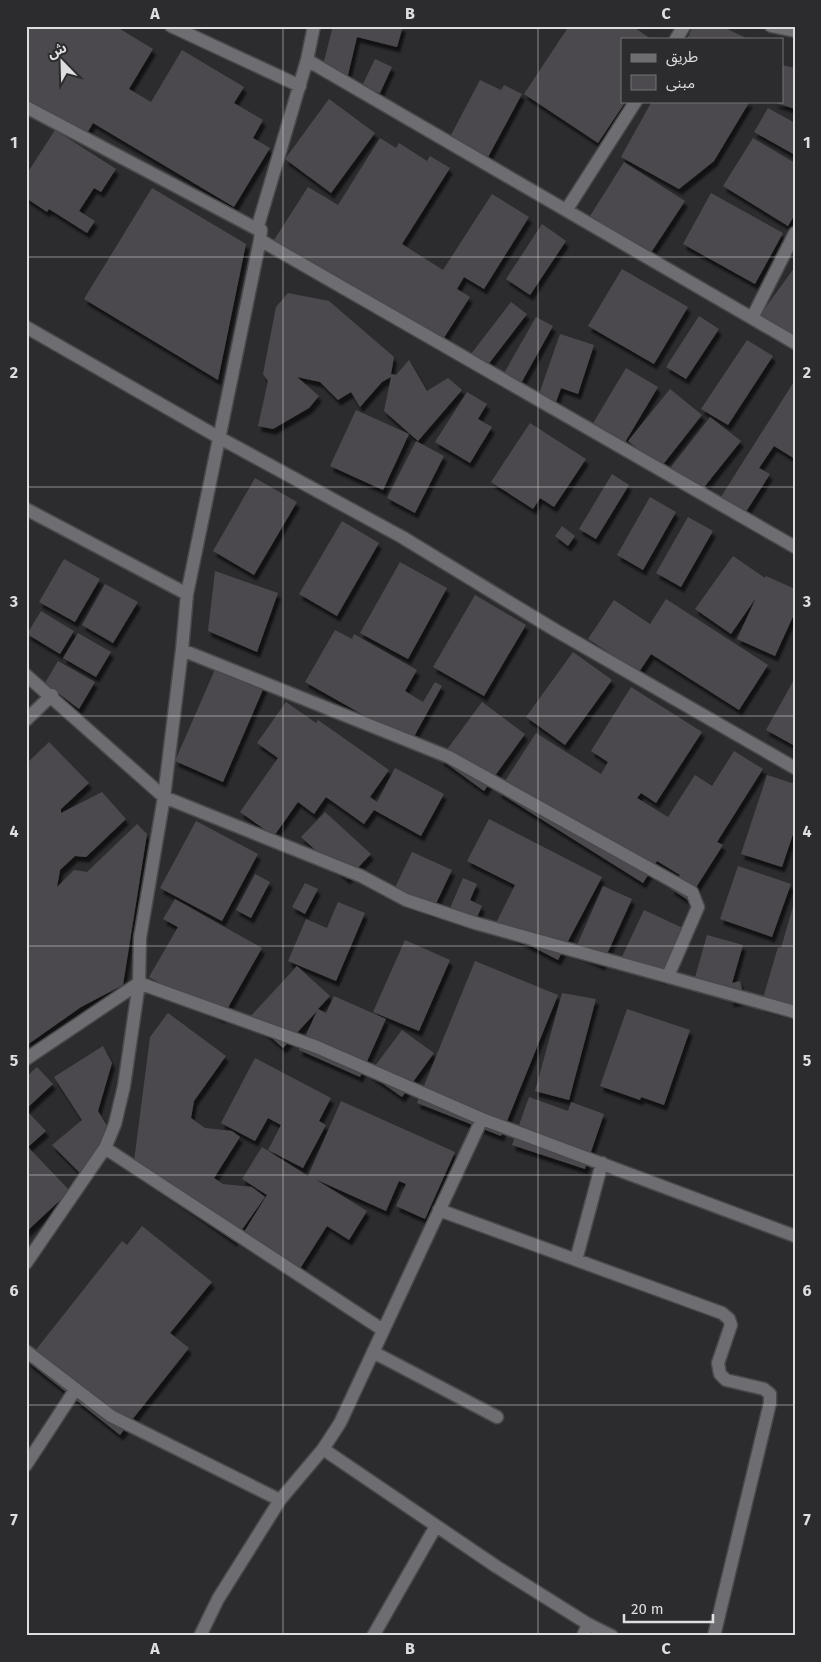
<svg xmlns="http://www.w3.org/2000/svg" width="821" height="1662" viewBox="0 0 821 1662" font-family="'Fira Sans','Noto Sans Arabic',sans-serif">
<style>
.building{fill:#4c4a4e;filter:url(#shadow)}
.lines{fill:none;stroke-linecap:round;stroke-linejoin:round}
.street-casing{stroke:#49484b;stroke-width:15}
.street{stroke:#6e6d71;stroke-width:12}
.grid{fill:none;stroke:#dedddf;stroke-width:1;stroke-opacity:0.55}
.neatline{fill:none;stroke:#dedddf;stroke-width:2}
.grid-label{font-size:16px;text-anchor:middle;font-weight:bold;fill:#dedddf}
</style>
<defs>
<filter id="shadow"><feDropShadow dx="3" dy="5.5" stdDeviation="1" flood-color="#0009"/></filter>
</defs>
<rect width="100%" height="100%" fill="#2c2b2e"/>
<!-- building -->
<path class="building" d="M26,26H115L153,49L129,89L151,102L182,50L244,87L234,103L263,120L253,138L270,148L234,207L93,123L86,135L26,100Z
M333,26H403L397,47L357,37L348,75L322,69Z
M569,26H632L651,39H622V101H626L598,143L524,94Z
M693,26H721L748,39H687Z
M375,59L392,67L380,93L362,86Z
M782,65L795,68V109L773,102L782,101Z
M480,80L501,90L504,85L522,94L487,159L449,139Z
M329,99L375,133L331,193L285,159Z
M652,101H750L714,161L679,189L621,157Z
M768,108L795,123V155L754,132Z
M55,130L116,169L101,192L94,188L79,211L95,221L87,233L49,209L47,212L26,198V175Z
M380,138L396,148L399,143L427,161L430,156L450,168L402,244L443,270L492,194L529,217L484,289L464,277L457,289L470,297L440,344L274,240L308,187L338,205Z
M753,138L795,163V214L788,226L723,186Z
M624,162L685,201L650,254L590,216Z
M152,188L246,244L218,380L84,299Z
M711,193L783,233L755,284L683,244Z
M542,224L566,241L530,295L506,279Z
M795,267V334L792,338L760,315Z
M622,269L688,307L654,364L588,326Z
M288,293L329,301L394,357L391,374L396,375L409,360L427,391L448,378L462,390L418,441L384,411L391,377L382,382L360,407L351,392L338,400L320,382L297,377L319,396L309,408L273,429L258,426L268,381L263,374L276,307Z
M511,302L527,314L487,366L471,354Z
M699,316L719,329L686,379L666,367Z
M536,317L553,326L520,385L503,375Z
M560,334L594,345L578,394L561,388L556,402L538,397Z
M747,340L773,356L728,425L701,409Z
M626,368L658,387L624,444L592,425Z
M795,380V459L774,446L759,468L770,474L744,515L719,500Z
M670,389L702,415L661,467L628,441Z
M467,392L487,404L478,419L492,427L470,463L435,442Z
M356,410L409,434L383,490L330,466Z
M710,417L741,441L701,491L671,467Z
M530,423L586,459L554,507L540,498L533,509L491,482Z
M416,441L444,456L415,513L387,498Z
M612,474L629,485L596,539L579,529Z
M255,478L297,502L254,575L213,551Z
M650,497L676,512L643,570L617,555Z
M688,517L713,531L681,587L656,573Z
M342,521L379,543L337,616L299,594Z
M562,526L575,536L568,546L555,536Z
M733,556L765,578L766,576L795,589V612L775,656L737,639L756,598L731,634L695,609Z
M64,559L100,579L75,622L39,602Z
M400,562L447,588L408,659L360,633Z
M215,571L278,593L257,652L208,631Z
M105,584L138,602L113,643L82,625Z
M475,595L526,625L484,696L433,667Z
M666,599L768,665L739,710L651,654L639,672L588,639L614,600L650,624Z
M41,611L74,631L60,654L27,634Z
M335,630L352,639L354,634L417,670L405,691L423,702L435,682L442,686L411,742L305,682Z
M78,633L111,652L96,677L63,658Z
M573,652L612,680L565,745L526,717Z
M220,658L268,678L223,782L175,761Z
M58,661L95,682L79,709L45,683Z
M795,678V746L766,730Z
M631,687L702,732L656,803L641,793L637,798L668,817L695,775L712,786L734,751L763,769L717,842L723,845L688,900L671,889L680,875L657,861L643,883L498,792L536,733L601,774L608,762L591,751Z
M286,702L316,723L318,720L389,770L370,797L377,802L395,768L444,794L421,836L374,810L364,824L326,797L314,814L298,802L274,836L240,812L278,758L257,743Z
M482,702L525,734L484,791L440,759Z
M49,742L89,783L61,809V813L102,792L126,819L86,857L75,856L60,870L57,887L74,870L87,872L137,824L147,834L123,985L81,1007L27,1045L26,764Z
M767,775L795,784V828L782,867L741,854Z
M325,812L371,854L347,879L301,837Z
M489,819L602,877L558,960L494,927L515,885L467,861Z
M196,821L258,854L222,921L160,888Z
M412,852L452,870L432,912L392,894Z
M738,866L791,884L772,937L720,919Z
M255,874L270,882L251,918L236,910Z
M463,878L477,884L470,900L482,906L474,924L448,913Z
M305,883L318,889L305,914L292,907Z
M603,886L632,899L602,965L574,952Z
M175,899L262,948L222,1018L149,977L178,927L163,919Z
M338,902L365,913L336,981L288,961L306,919L327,928Z
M794,903H795V1014L761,1005L778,947L781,948Z
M644,910L687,930L663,979L621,959Z
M707,935L743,945L732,983L740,981L744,999L731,1002L729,991L694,981Z
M405,940L450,960L419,1031L373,1012Z
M475,961L558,995L501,1136L417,1103Z
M297,966L330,996L318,1009L326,1013L334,996L386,1019L360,1077L299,1050L317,1011L283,1048L249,1018Z
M562,993L596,999L569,1100L535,1091Z
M627,1009L690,1030L664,1105L641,1097L640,1100L600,1086Z
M168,1013L226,1056L194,1101L191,1118L205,1128L232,1131L240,1137L214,1178L223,1184L252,1187L265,1197L234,1241L133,1169L150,1037Z
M402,1030L434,1053L402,1097L369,1074Z
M103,1046L112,1063L98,1111L109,1129L80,1173L52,1145L82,1120L54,1077Z
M255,1058L331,1098L319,1121L326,1125L303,1168L268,1150L281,1125L268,1118L255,1141L221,1123Z
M37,1067L53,1084L26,1109V1077Z
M529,1097L568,1111L571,1102L604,1114L585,1169L512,1145Z
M341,1101L455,1152L425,1219L396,1206L406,1184L399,1181L386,1211L315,1179L367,1211L349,1240L327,1226L296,1275L239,1240L267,1195L242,1179L262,1147L308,1176Z
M26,1110L46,1131L28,1147L70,1191L26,1232Z
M142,1226L212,1282L170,1333L189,1348L120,1435L27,1361L122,1241L127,1245Z"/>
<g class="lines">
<!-- street casing -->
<g class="street-casing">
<path id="street" d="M171,26L300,86
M771,26L795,31
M676,39L684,26
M307,60L795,343
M26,107L257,229
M567,209L636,101
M260,240L795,547
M752,318L795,233
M26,327L218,437L402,537L555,630L795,768
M26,509L187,594
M182,650L449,757L692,892L698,907L668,976
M26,675L164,797L361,876L406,900L475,923L795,1012
M26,720L52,695
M26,1059L139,983L317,1047L482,1119L795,1236
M105,1148L383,1330
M439,1210L722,1313L729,1319L731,1325L718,1363L720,1374L726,1380L764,1389L770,1394V1403L714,1636
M576,1260L602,1163
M26,1263L105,1148L115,1124L124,1086L139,983L140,938L164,797L182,650L187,594L260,240L261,230L257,229L307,60L314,26
M26,1351L111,1416L280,1500
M373,1352L497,1417
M323,1449L497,1567L588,1624L612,1636
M26,1465L75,1390
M200,1636L218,1599L280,1500L323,1449L340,1423L482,1119
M373,1636L436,1526
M583,1636L588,1624"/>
</g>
<!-- street -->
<use href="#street" class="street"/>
</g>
<!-- grid -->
<path class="grid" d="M283,26V1636M538,26V1636M26,257H795M26,487H795M26,716H795M26,946H795M26,1175H795M26,1405H795"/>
<!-- border -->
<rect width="821" height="1662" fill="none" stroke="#2c2b2e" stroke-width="55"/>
<!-- legend -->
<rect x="621" y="38" width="162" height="65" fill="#2c2b2e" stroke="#737275"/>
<rect x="631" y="54" width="25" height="8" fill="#6e6d71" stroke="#737275"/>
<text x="666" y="62" font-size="15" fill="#dedddf">طريق</text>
<rect x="631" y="75" width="25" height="15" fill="#4c4a4e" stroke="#737275"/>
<text x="666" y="88" font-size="15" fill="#dedddf">مبنى</text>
<!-- north arrow -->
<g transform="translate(62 62) rotate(337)" stroke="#2c2b2e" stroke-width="4" paint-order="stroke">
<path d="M0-4L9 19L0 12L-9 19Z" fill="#dedddf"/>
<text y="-8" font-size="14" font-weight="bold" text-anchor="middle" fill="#dedddf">ش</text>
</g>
<!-- scale -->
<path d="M624 1614v8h89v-8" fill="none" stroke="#dedddf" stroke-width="2.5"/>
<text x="631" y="1614" font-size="15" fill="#dedddf" stroke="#2c2b2e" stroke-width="4" paint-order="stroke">20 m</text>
<rect x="28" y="28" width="766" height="1606" class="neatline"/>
<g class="grid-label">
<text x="155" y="19">A</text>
<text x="410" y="19">B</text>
<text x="666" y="19">C</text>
<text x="14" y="148">1</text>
<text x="807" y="148">1</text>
<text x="14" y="378">2</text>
<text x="807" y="378">2</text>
<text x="14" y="607">3</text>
<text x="807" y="607">3</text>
<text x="14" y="837">4</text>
<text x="807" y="837">4</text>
<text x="14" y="1066">5</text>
<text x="807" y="1066">5</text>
<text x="14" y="1296">6</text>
<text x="807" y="1296">6</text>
<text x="14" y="1525">7</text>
<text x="807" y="1525">7</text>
<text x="155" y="1654">A</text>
<text x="410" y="1654">B</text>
<text x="666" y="1654">C</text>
</g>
</svg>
